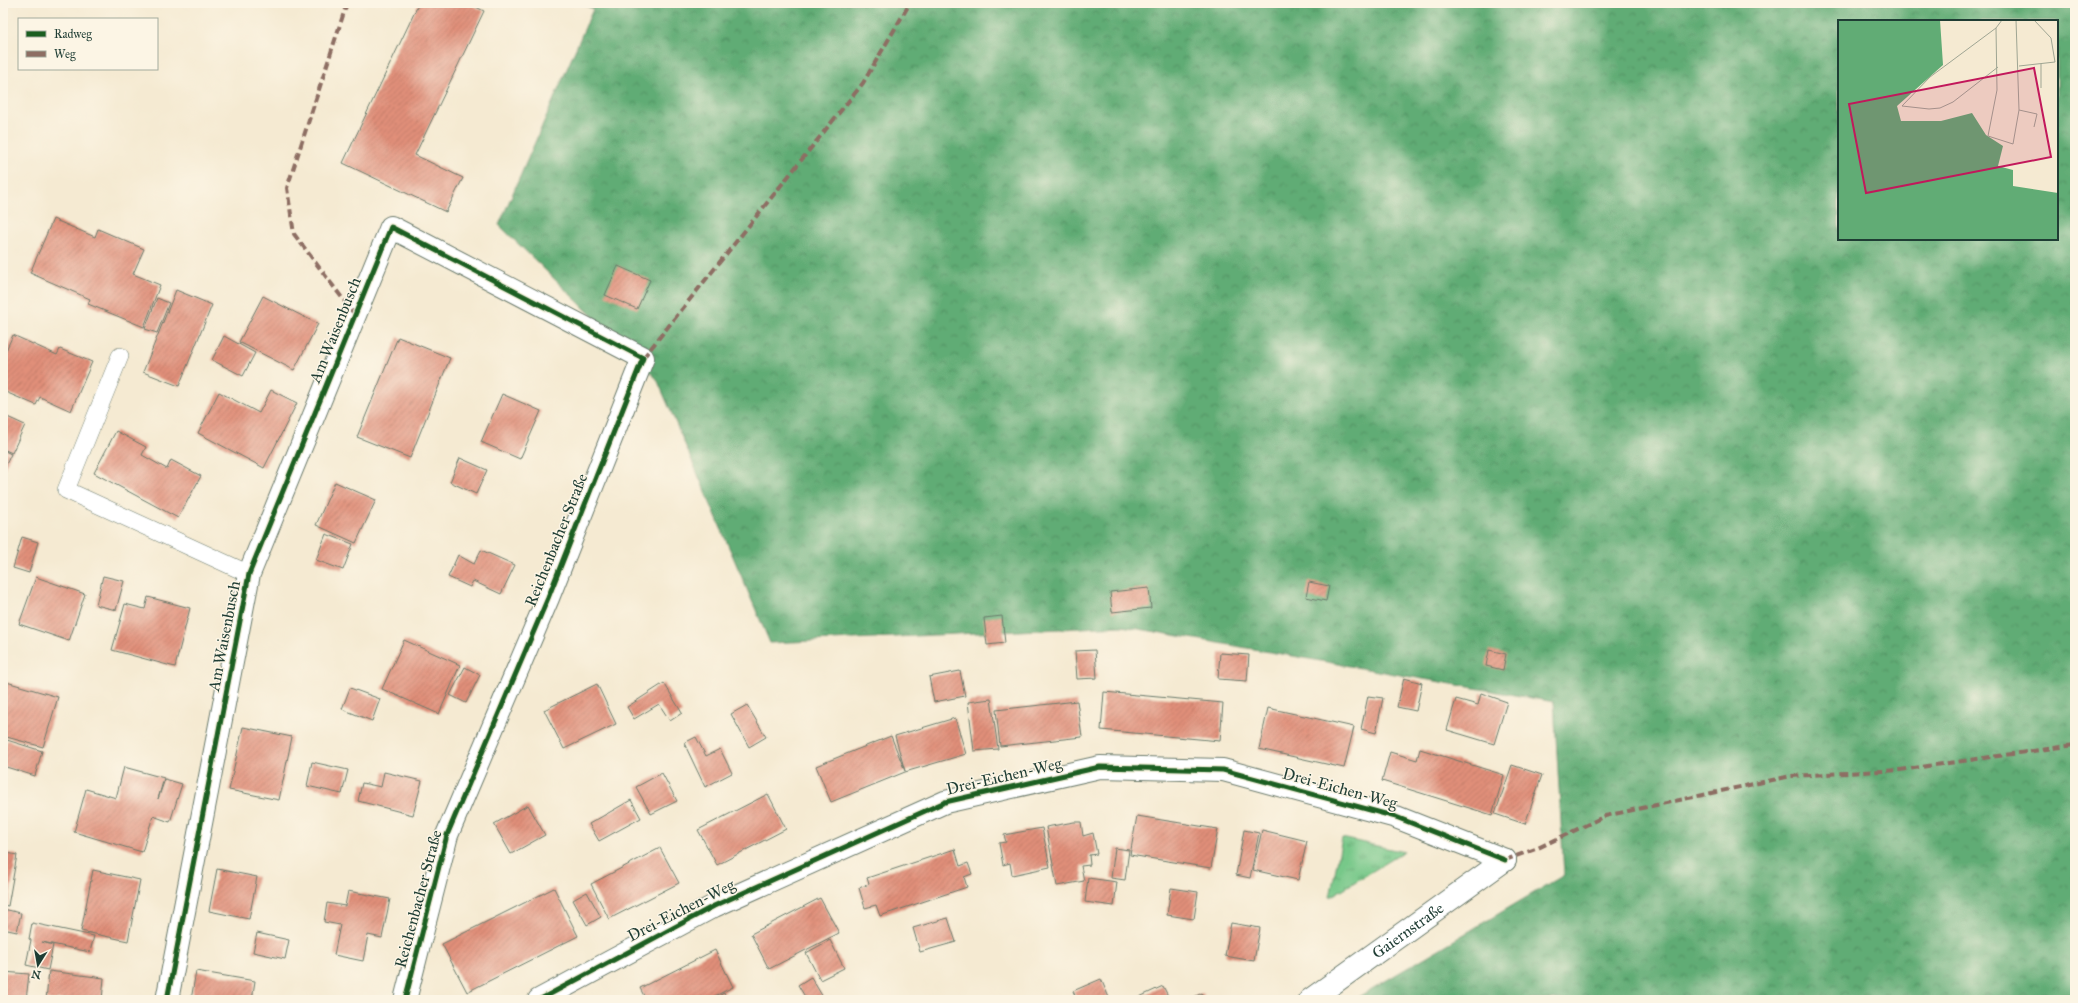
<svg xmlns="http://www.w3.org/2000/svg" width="2078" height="1003" viewBox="0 0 2078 1003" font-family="'IM FELL Great Primer',serif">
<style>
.forest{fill:url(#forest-crowns);stroke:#407454;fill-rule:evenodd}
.park{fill:url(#park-tufts);stroke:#4b825e}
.building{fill:url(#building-hatch)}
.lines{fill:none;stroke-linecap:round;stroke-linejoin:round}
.lane-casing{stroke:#6a7a6b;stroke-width:18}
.street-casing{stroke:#6a7a6b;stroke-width:24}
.lane{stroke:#fff;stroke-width:17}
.street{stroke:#fff;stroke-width:22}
.quiet{stroke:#8d6e63;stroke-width:4;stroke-dasharray:8 4;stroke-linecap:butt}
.cycleway-casing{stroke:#fcf5e5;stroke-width:8}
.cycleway{stroke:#1b5e20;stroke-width:5}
.labels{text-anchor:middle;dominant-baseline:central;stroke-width:3;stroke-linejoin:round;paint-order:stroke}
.street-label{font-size:16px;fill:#1f3d34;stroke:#fcf5e5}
.inset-road{fill:none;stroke:#9fa593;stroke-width:1}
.view{fill:#c2185b;fill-opacity:0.15;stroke:#c2185b;stroke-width:2}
.inset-edge{fill:none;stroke:#1f3d34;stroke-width:2}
</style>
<defs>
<pattern id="forest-crowns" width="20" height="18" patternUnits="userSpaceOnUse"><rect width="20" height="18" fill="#61ac75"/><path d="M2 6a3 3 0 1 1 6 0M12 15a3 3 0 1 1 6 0" fill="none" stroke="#4f8d61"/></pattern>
<pattern id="park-tufts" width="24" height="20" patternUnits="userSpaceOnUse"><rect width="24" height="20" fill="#77c889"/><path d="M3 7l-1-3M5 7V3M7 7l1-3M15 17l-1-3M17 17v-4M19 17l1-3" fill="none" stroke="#61a471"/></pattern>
<pattern id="building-hatch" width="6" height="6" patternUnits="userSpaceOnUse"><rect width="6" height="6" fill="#e18f79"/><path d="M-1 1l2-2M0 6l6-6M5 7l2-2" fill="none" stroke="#b67664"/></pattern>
</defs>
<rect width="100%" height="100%" fill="#fcf5e5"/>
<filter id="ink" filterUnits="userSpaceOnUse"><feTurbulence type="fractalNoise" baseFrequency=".025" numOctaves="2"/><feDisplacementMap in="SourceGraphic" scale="8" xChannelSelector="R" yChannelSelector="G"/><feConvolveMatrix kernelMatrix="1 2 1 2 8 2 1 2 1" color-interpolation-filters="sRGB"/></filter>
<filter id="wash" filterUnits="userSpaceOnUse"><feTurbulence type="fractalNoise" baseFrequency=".012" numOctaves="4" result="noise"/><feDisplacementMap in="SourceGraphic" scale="16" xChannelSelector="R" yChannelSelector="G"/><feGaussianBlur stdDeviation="0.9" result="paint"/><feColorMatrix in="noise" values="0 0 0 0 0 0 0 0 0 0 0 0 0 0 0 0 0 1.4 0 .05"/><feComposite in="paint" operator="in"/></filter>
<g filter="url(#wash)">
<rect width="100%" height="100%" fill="#f5ead2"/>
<!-- forest -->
<path class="forest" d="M580,3H2075V1000H1353L1564,875L1554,702L1122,626L770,643L657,379L499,225L593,9ZM1839,21H2057V239H1839Z"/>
<!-- park -->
<path class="park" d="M1342,838L1404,852L1330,897Z"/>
<g id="blocks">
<!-- building -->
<path class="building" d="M419,3H468L484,11L415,155L463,178L446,212L343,163Z
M53,219L95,237L98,229L144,249L133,274L160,285L144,327L88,304L90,299L30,273Z
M618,266L650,280L637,309L605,295Z
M176,290L212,305L179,386L143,372Z
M263,296L318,324L294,370L239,342Z
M157,298L169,303L157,333L145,329Z
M13,335L57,355L60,349L92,362L71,411L40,397L36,405L3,391V357Z
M224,336L255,353L243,376L212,360Z
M398,337L450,358L410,458L357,437Z
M271,390L297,403L264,468L198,433L219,392L259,413Z
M502,394L541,411L520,459L481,442Z
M3,415L25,425L12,453L3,449Z
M116,431L146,447L142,455L167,469L171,460L201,476L178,518L94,473Z
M3,450L11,454L3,471Z
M460,458L487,470L476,494L450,482Z
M335,482L376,500L356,543L316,525Z
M326,534L353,544L343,570L316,560Z
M22,537L38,542L29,573L13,568Z
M481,550L515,565L501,594L473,581L470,587L448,577L458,555L474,564Z
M103,576L124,581L116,610L96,605Z
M36,577L85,594L69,641L19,624Z
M1309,582L1329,586L1326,601L1306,597Z
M1149,588L1151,608L1112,612L1110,592Z
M148,597L190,608L175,667L112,650L125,604L145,609Z
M1002,616L1005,643L987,645L984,618Z
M404,640L460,665L439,714L382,689Z
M1095,650L1097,678L1077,679L1075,651Z
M1489,650L1506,654L1503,670L1486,666Z
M1220,653L1249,655L1247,681L1218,679Z
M465,667L480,675L466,703L450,695Z
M960,671L965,696L934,702L929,677Z
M1404,678L1422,683L1416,711L1397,707Z
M3,681L58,697L43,747L3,736Z
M664,683L682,713L670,721L659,704L634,719L627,707Z
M597,684L616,724L564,749L544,710Z
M350,688L380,699L372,721L342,709Z
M1104,692L1223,703L1220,741L1101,730Z
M1481,693L1507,702L1494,744L1447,730L1456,699L1478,705Z
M1368,696L1383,698L1376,733L1361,729Z
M991,699L998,749L974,751L968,702Z
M1077,701L1082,737L1000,746L996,710Z
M747,705L766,737L749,747L731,714Z
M1268,708L1354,727L1344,768L1259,749Z
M955,718L966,754L905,772L831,802L816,766L891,736L905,771L895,736Z
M243,727L292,737L279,800L229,790Z
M696,737L706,756L720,749L732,773L705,787L684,743Z
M7,740L42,751L35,776L3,766V754Z
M1420,749L1504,775L1492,815L1382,781L1390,752L1417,760Z
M312,762L348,770L342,794L307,786Z
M1512,765L1542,775L1525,824L1495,814Z
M124,767L164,778L158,799L165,779L182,784L170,822L153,816L142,852L74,832L86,789L116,798Z
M384,772L422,781L413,815L358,801L362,783L381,787Z
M662,773L677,801L651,814L636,787Z
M768,794L786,829L717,865L698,830Z
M631,800L641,818L599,841L589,824Z
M528,805L545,835L511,854L494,824Z
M1137,816L1218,829L1211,868L1130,855Z
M1074,822H1081L1083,836L1093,833L1097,854L1089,855L1090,865L1081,866L1084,881L1057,886L1046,827Z
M1042,828L1050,867L1012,875L1010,863L1003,865L999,843L1006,842L1004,835Z
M1244,830L1259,833L1250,878L1236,875Z
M1262,830L1307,841L1298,880L1253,870Z
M660,848L679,883L609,919L591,884Z
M1115,848L1129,850L1125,880L1111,878Z
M955,849L960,866L968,863L972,874L964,877L967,887L880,916L876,905L865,908L859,888L869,884L867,878Z
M3,852L17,855L8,906L3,905Z
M217,869L257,877L249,919L209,911Z
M93,870L140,880L128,941L81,931Z
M1088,878L1117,882L1114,906L1085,902Z
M554,888L578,936L467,992L442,944Z
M1171,888L1198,892L1194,919L1167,915Z
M348,891L390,899L382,938L368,935L363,961L334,955L340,925L324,922L327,903L345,906Z
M587,892L601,917L587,925L573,900Z
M820,898L839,933L769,969L751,934Z
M3,909L21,913L17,932L3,929Z
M948,918L956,942L920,952L913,928Z
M32,923L94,936L90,952L42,942L53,945L48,970L26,965L31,940L29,939Z
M1231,923L1260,928L1254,961L1225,956Z
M257,933L289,940L285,959L253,952Z
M830,940L844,968L820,980L806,953Z
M715,950L733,987L707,1000H646L640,988Z
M49,971L104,978L102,1000H46Z
M196,971L255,981L252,1000H191Z
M3,972L29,974L26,1000H3Z
M811,977L824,999L822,1000H807L798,985Z
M1101,979L1110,1000H1077L1073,991Z
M1163,986L1170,1000H1133Z
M724,993L727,1000H711Z
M1202,993L1205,1000H1188Z"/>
</g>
</g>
<g filter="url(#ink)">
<use href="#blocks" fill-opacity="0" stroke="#6a7a6b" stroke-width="1"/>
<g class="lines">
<!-- lane casing -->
<g class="lane-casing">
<path id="lane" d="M120,356L66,490L249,574"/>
</g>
<!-- street casing -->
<g class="street-casing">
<g id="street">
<path d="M167,1000L249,574L391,227L643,358L548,598L447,835L405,1000"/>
<path d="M539,1000L714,906L945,802L1100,767L1223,770L1396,817L1505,860"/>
<path id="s1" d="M1310,1000L1505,860"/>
</g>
</g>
<!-- lane -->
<use href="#lane" class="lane"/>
<!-- street -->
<use href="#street" class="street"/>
<!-- quiet -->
<path class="quiet" d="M347,3L287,188L294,234L355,315
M643,358L863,83L910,3
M1505,860L1538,848L1605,816L1791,776L1900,770L2075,745"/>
<!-- cycleway casing -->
<g class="cycleway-casing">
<path id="cycleway" d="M167,1000L249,574L391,227L643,358L548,598L447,835L405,1000
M539,1000L714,906L945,802L1100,767L1223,770L1396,817L1505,860"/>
</g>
<!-- cycleway -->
<use href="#cycleway" class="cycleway"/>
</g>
</g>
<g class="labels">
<!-- street labels -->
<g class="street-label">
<text transform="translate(335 330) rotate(-68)">Am Waisenbusch</text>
<text transform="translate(556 540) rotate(-68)">Reichenbacher Straße</text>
<text transform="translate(224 636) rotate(-79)">Am Waisenbusch</text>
<text transform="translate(1004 776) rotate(-13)">Drei-Eichen-Weg</text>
<text transform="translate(1340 788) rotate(15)">Drei-Eichen-Weg</text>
<text transform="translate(418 899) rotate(-75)">Reichenbacher Straße</text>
<text transform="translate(681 910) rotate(-27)">Drei-Eichen-Weg</text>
<text stroke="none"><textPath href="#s1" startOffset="120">Gaiernstraße</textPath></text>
</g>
</g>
<!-- overview -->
<g transform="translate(1838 20)">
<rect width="220" height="220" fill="#f5ead2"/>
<path d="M0,0H102L105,45L59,86L63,101H103L134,93L148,115L165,126L160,146L175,150V166L220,173V220H0Z" fill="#61ac75"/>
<path class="inset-road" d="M158,8L159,70L150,116L175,124L181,90L178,0M203,44V68M181,46L217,42L213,18L196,0M64,86L92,57L158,8L164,0M64,86L91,89L102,88L115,82L160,47M181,90L199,94L196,107"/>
<path class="view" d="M196,48L213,137L28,173L11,84Z"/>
<rect width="220" height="220" class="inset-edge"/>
</g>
<!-- margin -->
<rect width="2078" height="1003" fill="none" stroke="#fcf5e5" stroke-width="16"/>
<!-- legend -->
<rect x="18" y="18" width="140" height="52" fill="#fcf5e5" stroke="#a4ab9e"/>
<rect x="26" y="31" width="20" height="6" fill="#1b5e20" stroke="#a4ab9e"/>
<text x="54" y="38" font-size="12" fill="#1f3d34">Radweg</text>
<rect x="26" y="51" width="20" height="6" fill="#8d6e63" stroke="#a4ab9e"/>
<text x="54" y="58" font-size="12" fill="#1f3d34">Weg</text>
<!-- north arrow -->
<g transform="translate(38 965) rotate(191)" stroke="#fcf5e5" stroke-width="3" paint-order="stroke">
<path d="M0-3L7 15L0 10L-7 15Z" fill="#1f3d34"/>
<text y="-6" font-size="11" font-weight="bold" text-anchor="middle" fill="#1f3d34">N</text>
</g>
</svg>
